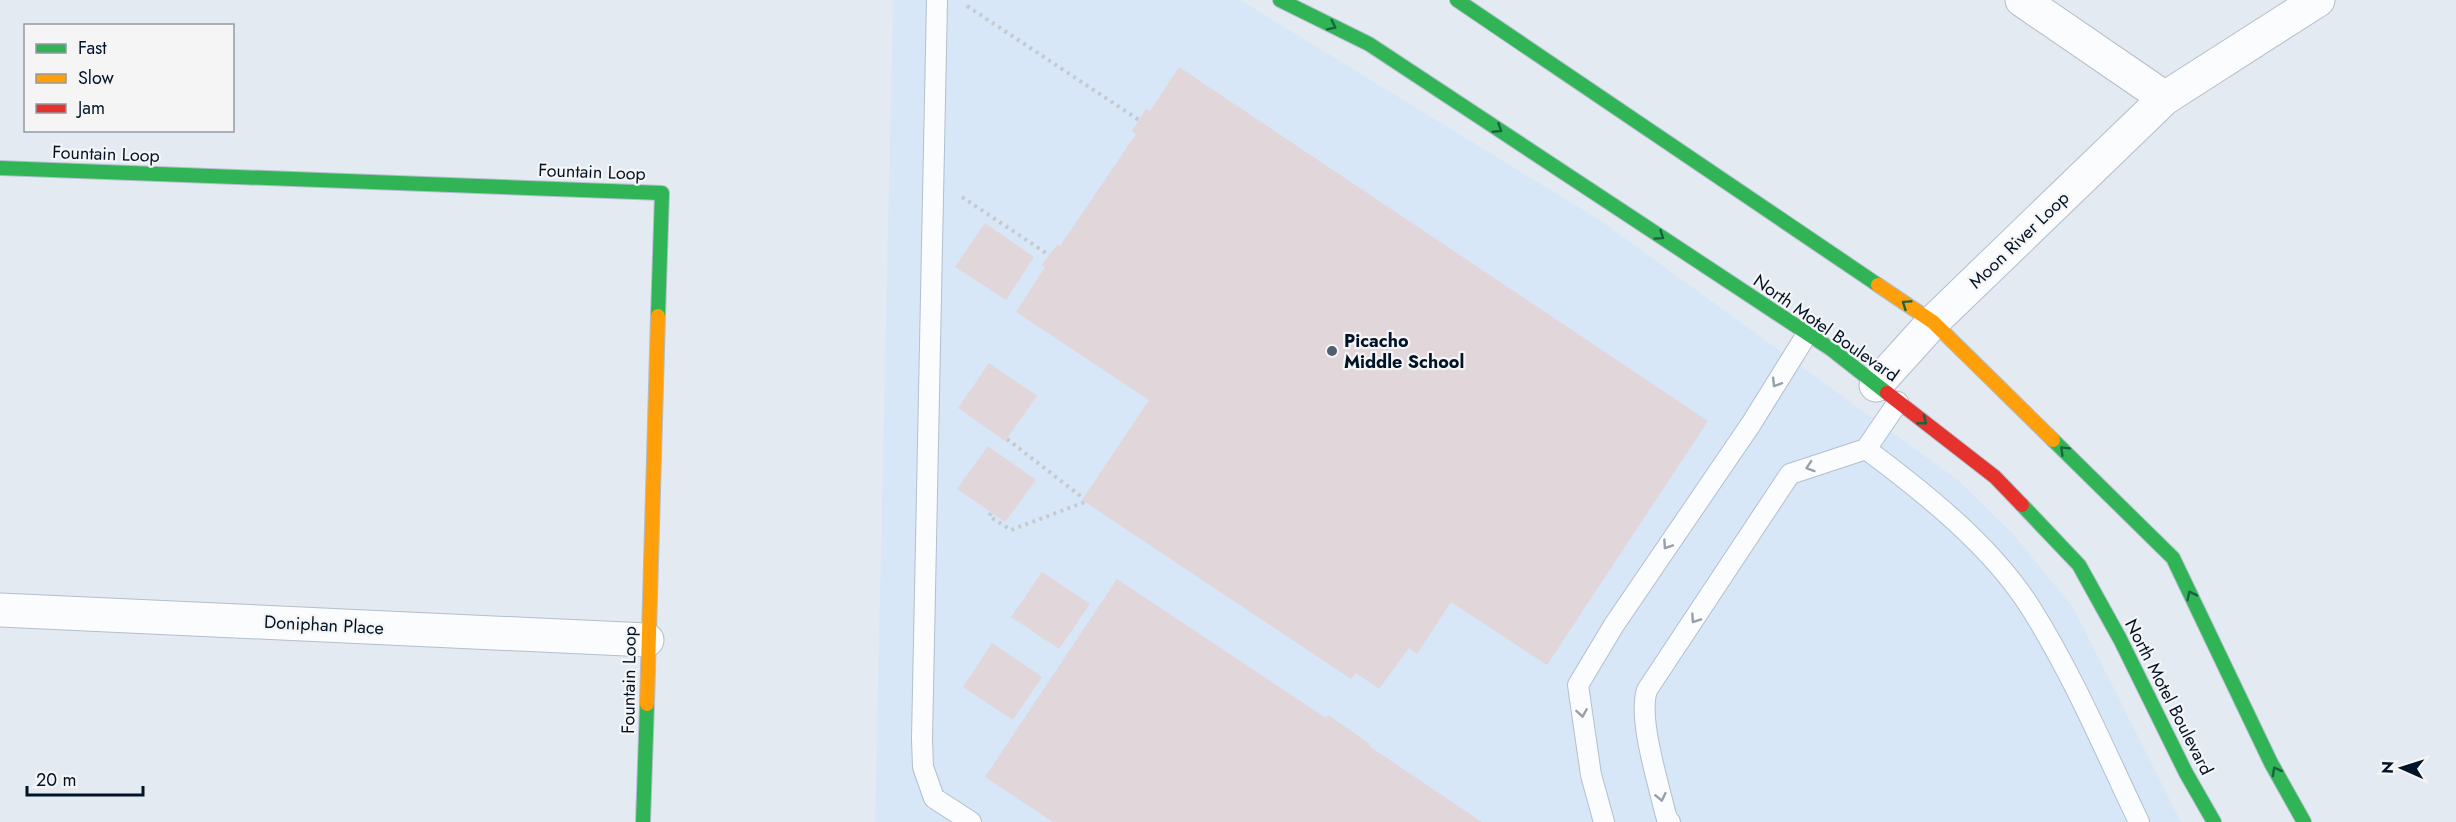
<svg xmlns="http://www.w3.org/2000/svg" width="2456" height="822" viewBox="0 0 2456 822" font-family="Jost,sans-serif">
<style>
.built{fill:#d7e7f8}
.building{fill:#e1d6da}
.lines{fill:none;stroke-linecap:round;stroke-linejoin:round}
.lane-casing{stroke:#b2bfcd;stroke-width:22}
.street-casing{stroke:#b2bfcd;stroke-width:35}
.fast-casing{stroke:#b2bfcd;stroke-width:16}
.slow-casing{stroke:#b2bfcd;stroke-width:16}
.jam-casing{stroke:#b2bfcd;stroke-width:16}
.path{stroke:#c6c9cd;stroke-width:4;stroke-dasharray:3 4.5;stroke-linecap:butt}
.lane{stroke:#fbfcfd;stroke-width:20}
.street{stroke:#fbfcfd;stroke-width:33}
.fast{stroke:#30b455;stroke-width:14}
.slow{stroke:#ff9f0a;stroke-width:14}
.jam{stroke:#e5322d;stroke-width:14}
.oneway{stroke:#18643e}
.oneway2{stroke:#979fa8}
.poi-dot{fill:#505e6e;stroke:#f5f5f5;stroke-width:2}
.labels{text-anchor:middle;dominant-baseline:central;stroke-width:4.5;stroke-linejoin:round;paint-order:stroke}
.street-label{font-size:18px;fill:#011328;stroke:#f5f5f5}
.poi-label{font-size:18px;font-weight:bold;fill:#011328;stroke:#f5f5f5;text-anchor:start}
</style>
<rect width="100%" height="100%" fill="#e4eaf1"/>
<!-- built -->
<path class="built" d="M893,0H1240L1601,221L1958,480L2014,535L2074,609L2181,822H875Z"/>
<!-- building -->
<path class="building" d="M1179,67L1708,421L1547,665L1451,602L1417,654L1409,648L1379,689L1356,673L1351,679L1082,500L1149,400L1016,312L1045,267L1042,265L1049,255L1058,244L1060,246L1136,134L1132,131L1146,109L1150,111Z
M985,223L1034,257L1006,300L955,267Z
M989,363L1037,396L1005,441L958,408Z
M988,446L1036,480L1005,522L957,489Z
M1042,572L1090,604L1059,649L1011,617Z
M1117,579L1326,718L1328,715L1370,744L1369,746L1482,822H1053L985,777Z
M992,643L1042,677L1013,720L963,687Z"/>
<g class="lines">
<!-- lane casing -->
<g class="lane-casing">
<path id="lane" d="M937,0L922,739L923,767L934,798L971,822
M1866,449C1925,493 1993,547 2032,610C2074,677 2105,751 2139,822
M1604,822L1591,775L1578,685L1614,625L1751,424L1807,334
M1670,822L1667,819L1664,808C1657,778 1638,718 1647,690L1790,474L1866,449L1898,402"/>
</g>
<!-- street casing -->
<g class="street-casing">
<path id="street" d="M2022,0L2165,98
M1876,385L1933,322L2165,98L2318,0
M0,610L647,640"/>
</g>
<!-- fast casing -->
<g class="fast-casing">
<path id="fast" d="M1280,0L1369,44L1831,349L1887,393
M1457,0L1878,285
M0,168L662,193L658,316
M2053,440L2173,558L2271,763L2304,822
M2022,505L2079,565L2120,639L2186,773L2214,822
M643,822L647,704"/>
</g>
<!-- slow casing -->
<g class="slow-casing">
<path id="slow" d="M1878,285L1933,322L2053,440
M647,704L658,316"/>
</g>
<!-- jam casing -->
<g class="jam-casing">
<path id="jam" d="M1887,393L1995,477L2022,505"/>
</g>
<!-- path -->
<path class="path" d="M967,6L1139,120
M962,197L1049,255
M1007,439L1083,498
M991,513L989,516L1011,530L1085,502"/>
<!-- lane -->
<use href="#lane" class="lane"/>
<!-- street -->
<use href="#street" class="street"/>
<!-- fast -->
<use href="#fast" class="fast"/>
<!-- slow -->
<use href="#slow" class="slow"/>
<!-- jam -->
<use href="#jam" class="jam"/>
</g>
<!-- one-way arrows -->
<defs><path id="oneway-chevron" d="M-2-3.5L2.5 0L-2 3.5" fill="none" stroke-width="1.6" stroke-linecap="round" stroke-linejoin="round" transform="scale(1.5)"/></defs>
<g class="oneway">
<use href="#oneway-chevron" transform="translate(1332 26) rotate(26)"/>
<use href="#oneway-chevron" transform="translate(1498 129) rotate(33)"/>
<use href="#oneway-chevron" transform="translate(1660 236) rotate(34)"/>
<use href="#oneway-chevron" transform="translate(1906 304) rotate(-146)"/>
<use href="#oneway-chevron" transform="translate(1923 421) rotate(38)"/>
<use href="#oneway-chevron" transform="translate(2064 450) rotate(-135)"/>
<use href="#oneway-chevron" transform="translate(2191 595) rotate(-116)"/>
<use href="#oneway-chevron" transform="translate(2276 771) rotate(-119)"/>
</g>
<g class="oneway2">
<use href="#oneway-chevron" transform="translate(1776 383) rotate(122)"/>
<use href="#oneway-chevron" transform="translate(1810 467) rotate(162)"/>
<use href="#oneway-chevron" transform="translate(1667 545) rotate(124)"/>
<use href="#oneway-chevron" transform="translate(1695 619) rotate(124)"/>
<use href="#oneway-chevron" transform="translate(1582 713) rotate(81)"/>
<use href="#oneway-chevron" transform="translate(1661 797) rotate(78)"/>
</g>
<!-- markers -->
<circle class="poi-dot" cx="1332" cy="351" r="6"/>
<g class="labels">
<!-- street labels -->
<g class="street-label">
<text transform="translate(106 154) rotate(2)">Fountain Loop</text>
<text transform="translate(592 172) rotate(2)">Fountain Loop</text>
<text transform="translate(2019 240) rotate(-44)">Moon River Loop</text>
<text transform="translate(1826 328) rotate(35)">North Motel Boulevard</text>
<text transform="translate(324 625) rotate(3)">Doniphan Place</text>
<text transform="translate(629 680) rotate(-89)">Fountain Loop</text>
<text transform="translate(2169 697) rotate(63)">North Motel Boulevard</text>
</g>
<!-- poi labels -->
<g class="poi-label">
<text x="1344" y="341">Picacho<tspan x="1344" dy="21">Middle School</tspan></text>
</g>
</g>
<!-- legend -->
<rect x="24" y="24" width="210" height="108" fill="#f5f5f5" stroke="#939ba3" stroke-width="1.5"/>
<rect x="36" y="44" width="30" height="9" fill="#30b455" stroke="#939ba3" stroke-width="1.5"/>
<text x="78" y="54" font-size="18" fill="#011328">Fast</text>
<rect x="36" y="74" width="30" height="9" fill="#ff9f0a" stroke="#939ba3" stroke-width="1.5"/>
<text x="78" y="84" font-size="18" fill="#011328">Slow</text>
<rect x="36" y="104" width="30" height="9" fill="#e5322d" stroke="#939ba3" stroke-width="1.5"/>
<text x="78" y="114" font-size="18" fill="#011328">Jam</text>
<!-- north arrow -->
<g transform="translate(2402 768) rotate(273)" stroke="#f5f5f5" stroke-width="4.5" paint-order="stroke">
<path d="M0-4.5L10 22L0 15L-10 22Z" fill="#011328"/>
<text y="-9" font-size="16" font-weight="bold" text-anchor="middle" fill="#011328">N</text>
</g>
<!-- scale -->
<path d="M27 786v9h116v-9" fill="none" stroke="#011328" stroke-width="3"/>
<text x="36" y="786" font-size="18" fill="#011328" stroke="#f5f5f5" stroke-width="4.5" paint-order="stroke">20 m</text>
</svg>
